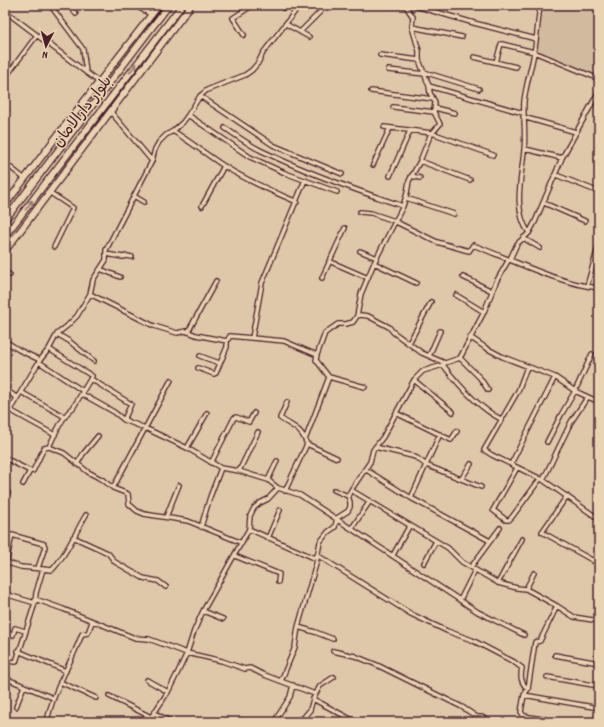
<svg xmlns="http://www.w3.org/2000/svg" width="604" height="727" viewBox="0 0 604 727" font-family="Dekko,'Playpen Sans Arabic',sans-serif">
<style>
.built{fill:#d2ba9f}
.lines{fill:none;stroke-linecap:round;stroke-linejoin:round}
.street-casing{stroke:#4a1f2b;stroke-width:6}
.secondary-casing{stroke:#4a1f2b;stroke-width:8}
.street{stroke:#e9d3b2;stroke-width:3.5}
.secondary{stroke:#e9d3b2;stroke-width:5.5}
.oneway{stroke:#9a796e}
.labels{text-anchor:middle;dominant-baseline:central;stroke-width:3;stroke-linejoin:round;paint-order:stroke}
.street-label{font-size:16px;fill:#4a1f2b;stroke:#e9d3b2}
</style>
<rect width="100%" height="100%" fill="#dfc8aa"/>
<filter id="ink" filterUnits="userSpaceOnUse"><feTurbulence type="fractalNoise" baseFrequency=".025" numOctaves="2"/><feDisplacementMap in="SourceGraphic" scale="8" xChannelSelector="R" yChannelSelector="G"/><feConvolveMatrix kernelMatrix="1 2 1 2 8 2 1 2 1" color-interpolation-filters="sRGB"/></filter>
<g filter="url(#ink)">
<!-- built -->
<path class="built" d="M541,5H599V78L535,52Z"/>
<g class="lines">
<!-- street casing -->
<g class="street-casing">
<path id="street" d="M50,5L83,49L86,72
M69,5L76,14
M134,5L152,15
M281,5L283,8
M389,5L405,6
M412,5L474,23L536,39
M5,11L99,82
M286,24L309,37
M412,27L462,37
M301,31L321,11
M244,35L233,18L253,5
M380,55L419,60
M474,57L516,67
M496,62L501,44H502L534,52L599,79
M388,70L425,74
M424,72L479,89
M5,78L37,35
M429,86L523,113
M371,91L433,99
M200,96L273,145L342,174
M393,107L434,112
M435,108L455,113
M5,109L7,110
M110,111L152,161
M188,115L250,157L285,173L337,192
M523,117L576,132
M384,127L432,133L493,155
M225,128C237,136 249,145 262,151C307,173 355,190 403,206
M173,131C191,142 207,155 224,166C247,181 272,191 297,202
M525,149L562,158
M420,161L470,180
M5,163L25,179
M373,165L390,128
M556,175L599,192
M390,176L410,131
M411,176L420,178
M49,192L73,208L54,247
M134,196L144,202
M406,198L454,214
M544,203L585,221
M202,206L224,166
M360,212L371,213L395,221
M394,221L437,242L469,251L473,245C513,260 557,283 599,288
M529,233C512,209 522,177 524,150C526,134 523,118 524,101C526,85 531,69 534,53C537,38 538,21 540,5
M523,238L540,248
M360,251L377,258
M106,254L123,257L127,256L132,257
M329,261L368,278
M374,263L416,283
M100,269L120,277
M5,271L10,275
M463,277L492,291
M322,278L345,228
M587,286L599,244
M90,294L154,326L177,333L186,331L196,335L227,341L230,336L284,341L317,355
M456,295L484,312
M357,316L361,315L368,316L389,327L393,332L422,353L445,363
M188,332L216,281
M57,334L69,341L94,361
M470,337L486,348L503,357L555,377L575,391L599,402
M252,338L262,283L305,180
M5,341L19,350L40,360
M409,343L431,302
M49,349L92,376L73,408C64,413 53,438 49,447
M200,356L219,363
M429,356L440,331
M460,358L480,378L488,390
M39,362L83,391
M443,365C457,383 480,409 501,419
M527,367L518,391L484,450L492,455L543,480L599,519
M198,368L214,374L216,373L227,347V341
M329,377L365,387
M91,379L131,404L124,420
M414,380L453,412
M5,389L17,398
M21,392L65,417
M82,394L114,412L124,420L145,428L187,448L221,468L239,471L268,480L278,488L300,495L478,612L524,635
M287,402L280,418C289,425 301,428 305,440
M10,410L55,435
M396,413L451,440L457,431
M5,418L40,360L49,349L57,334L67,326L77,316L90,294L93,280L106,260V250L152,161L155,149L159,142L166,135L173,131L183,122L188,115L200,96L207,90L245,75L252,70L258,63L263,53L300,5
M547,442L561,415L575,391L592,354
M375,447L412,456L417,458L426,465L481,487
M187,448L207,413
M5,458L30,471
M337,458L307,444L305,440L329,377L316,360L317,355L325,333L338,324H346L353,322L357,316L361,294L374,263L403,206L407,193L409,181L420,161L430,136L440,124L434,112L435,102L430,93L429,86L419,60V51L412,27L413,17L405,5
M211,463L234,418L236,417L249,422L254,413
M77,464L83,454L98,436
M511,464L555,377
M517,468L493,510L506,520H509L512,517L540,479
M365,469L411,498L490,541
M239,471L258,432
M462,478L471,464
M268,480L277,461
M543,480L571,422L587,398
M23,484L30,471H33L44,448L49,447L64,453L88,472L103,480L113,488L128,494L129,504L137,511L144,514L188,521L242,543
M113,488L171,380
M334,490L348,496
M351,490L448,548L462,562L498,583L517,588L526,589L557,606L574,617L599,621
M285,491L307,444
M5,495L8,493
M567,496L542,532L599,564
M411,498L440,434
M166,517L179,485
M201,527L210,497L221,468
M352,528L370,501
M249,529L312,557L316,558L317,555L411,614L447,631L472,640L514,662L522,668C520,677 521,683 528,689
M73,537L108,553L115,562L143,578L158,581L166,587
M268,538L280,510
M393,555L410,525
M235,556L279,574L278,582
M593,561L599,553
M5,562L21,567L52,570C67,554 75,533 86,515
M6,563L12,535L44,544L45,547L38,568
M424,563L436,541
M471,567L500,528
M498,583L522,539
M526,589L534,573
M5,594L35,603
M35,599L63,609L135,638L149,639L187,653L222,661L245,669L250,668L262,674L315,694
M460,600L475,570
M557,606L540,641L535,642L528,689L524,695L521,712L524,716L560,722
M203,611L223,619
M298,627L315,632L333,639
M5,631L13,635L15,628L25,631
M18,651L66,671
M333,651L355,656L377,665L462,707L477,717H482L490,722
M555,655L599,663
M5,671L8,661L16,662L35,603L36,593L43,569
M547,677L599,686
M5,678L53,698
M147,680L168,692
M281,681L295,647L298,627L316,564L320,542L328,532L335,527L337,518L348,511L350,507V502L348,496L351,490L370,462L373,450L383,437L414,380L423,371L443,365L445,363L460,358L484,312L496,282L508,261L510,259L517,244L529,233L535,222L562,158L599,91
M60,682L96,698
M524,695L599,708
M109,696L151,717
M313,699L356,722
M16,707L24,686
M154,713L172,722
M304,717L314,722
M47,722C53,690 71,664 82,634L88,633L92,622
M148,722L168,692L178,672L187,653L194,631L203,611L249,529L250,516L254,508L260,503L268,499L278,488
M274,722L290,697L293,685
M295,722L304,717L310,710L313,699L320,686L334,677"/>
</g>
<!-- secondary casing -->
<g class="secondary-casing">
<path id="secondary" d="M5,205L54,140L159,5
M5,220L169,5
M5,236L182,5
M5,251L191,5"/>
</g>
<!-- street -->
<use href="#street" class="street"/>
<!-- secondary -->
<use href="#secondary" class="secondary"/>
</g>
<!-- one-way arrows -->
<defs><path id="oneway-shaft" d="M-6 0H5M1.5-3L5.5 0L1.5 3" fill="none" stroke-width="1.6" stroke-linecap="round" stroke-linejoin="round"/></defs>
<g class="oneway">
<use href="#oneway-shaft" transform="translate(133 68) rotate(-53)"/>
<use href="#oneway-shaft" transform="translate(29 205) rotate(-53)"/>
</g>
</g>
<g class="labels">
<!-- street labels -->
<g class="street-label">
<text transform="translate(83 112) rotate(-52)">بلوار دارالامان</text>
</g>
</g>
<!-- margin -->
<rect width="604" height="727" fill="none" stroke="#e9d3b2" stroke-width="20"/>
<rect x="10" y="10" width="584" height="707" fill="none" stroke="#4a1f2b" stroke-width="1.5" filter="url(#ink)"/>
<!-- north arrow -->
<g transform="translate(46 46) rotate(186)" stroke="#e9d3b2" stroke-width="3" paint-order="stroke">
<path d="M0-3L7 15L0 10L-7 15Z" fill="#4a1f2b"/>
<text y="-6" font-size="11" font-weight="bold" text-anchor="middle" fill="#4a1f2b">N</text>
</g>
</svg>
